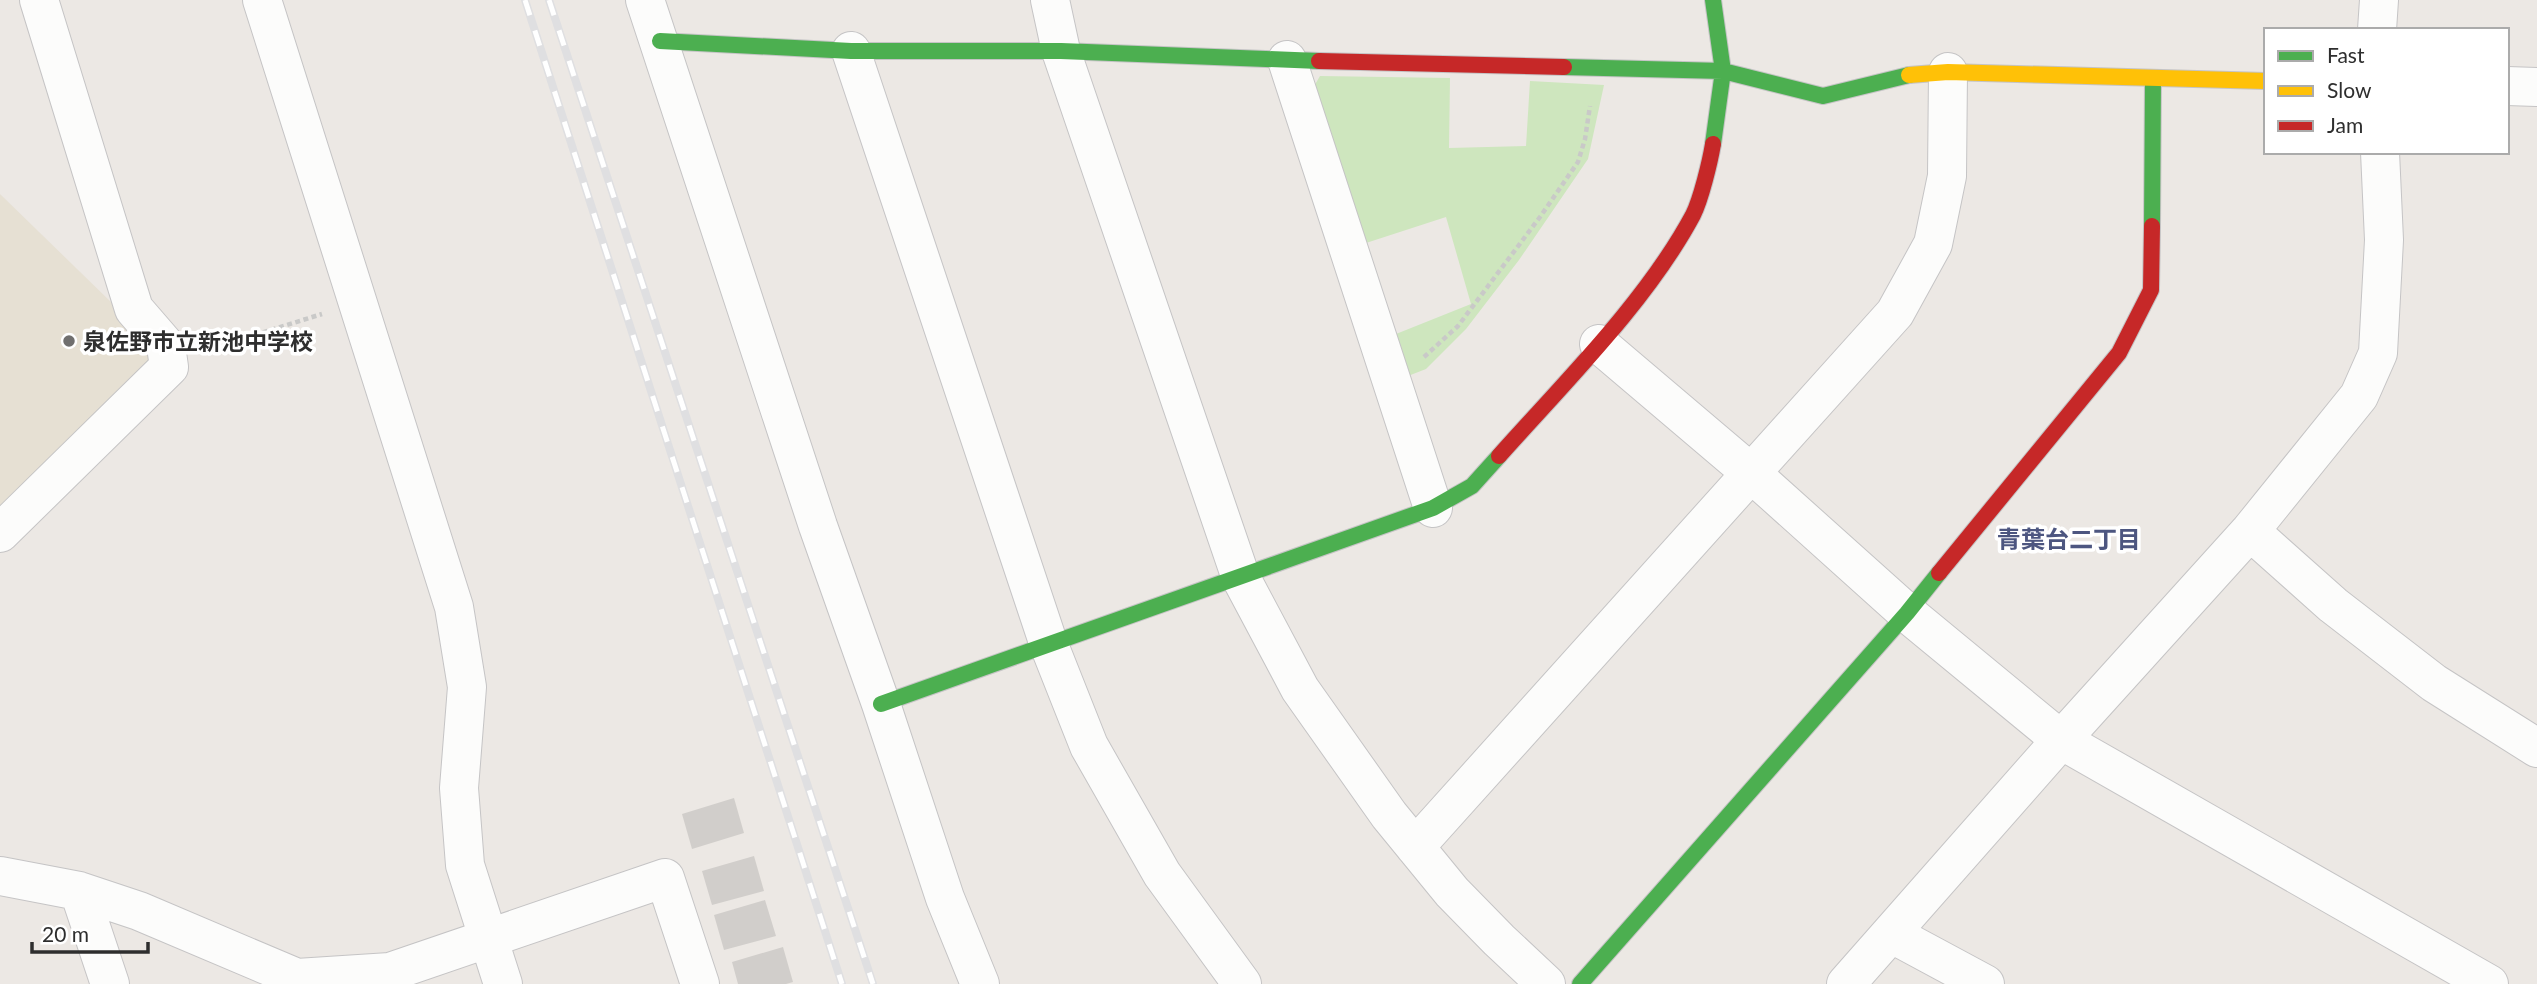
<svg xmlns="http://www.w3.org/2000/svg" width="2537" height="984" viewBox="0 0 2537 984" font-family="Lato,'Noto Sans JP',sans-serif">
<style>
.education{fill:#e6e0d3}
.green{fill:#cee6be}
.building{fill:#d1cecb}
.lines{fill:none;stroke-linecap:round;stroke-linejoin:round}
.street-casing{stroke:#c5c4c5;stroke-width:40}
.fast-casing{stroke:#c5c4c5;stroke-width:18}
.slow-casing{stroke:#c5c4c5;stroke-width:18}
.jam-casing{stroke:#c5c4c5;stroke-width:18}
.path{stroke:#c9c9c8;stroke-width:4.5;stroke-dasharray:5 3.5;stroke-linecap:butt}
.street{stroke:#fcfcfb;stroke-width:38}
.fast{stroke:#4caf50;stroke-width:16}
.slow{stroke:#ffc107;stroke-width:16}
.jam{stroke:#c62828;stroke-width:16}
.rail-casing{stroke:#dfdfe1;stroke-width:8}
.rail{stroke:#fff;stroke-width:5;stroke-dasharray:16;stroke-linecap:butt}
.poi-dot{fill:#706f6e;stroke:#fff;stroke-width:2.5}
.labels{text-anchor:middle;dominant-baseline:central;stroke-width:7;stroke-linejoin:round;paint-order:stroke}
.poi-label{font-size:23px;font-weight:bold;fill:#2e2e2e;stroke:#fff;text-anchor:start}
.neighbourhood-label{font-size:24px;font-weight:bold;fill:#4d5680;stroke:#fff}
</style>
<rect width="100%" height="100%" fill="#ece8e4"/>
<!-- education -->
<path class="education" d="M0,194L114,305L153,358L0,514Z"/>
<!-- green -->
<path class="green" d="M1320,76L1450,78L1449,148L1526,146L1530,81L1604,85L1588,159L1519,260L1466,329L1426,369L1408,376L1396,334L1471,304L1446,217L1366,243L1313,88Z"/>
<!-- building -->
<path class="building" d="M734,798L744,833L692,849L682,814Z
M754,856L764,891L712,905L702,871Z
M765,900L776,936L724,950L714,915Z
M783,947L793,982L786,984H738L732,962Z"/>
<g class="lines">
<!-- street casing -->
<g class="street-casing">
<path id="street" d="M262,0L454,607L467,687L459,788L465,865L503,984
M645,0L818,526L881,704L945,898L980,984
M1050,0L1061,51L1241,578L1300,689L1389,815L1452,892L1499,940L1546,984
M2377,30L2379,0
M851,51L1049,645L1089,746L1162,874L1242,984
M1287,60L1433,508
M2507,86L2537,87
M1599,344L1751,473L1907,613L2061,740L2489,984
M2250,531L2333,605L2434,683L2537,748
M0,533L169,367L166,346L134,309L39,0
M1415,847L1895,313L1933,244L1947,176L1948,72
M0,876L79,891L139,911L297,978L390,972L665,878L700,984
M79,891L110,984
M1892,934L1985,984
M1846,984L2061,740L2250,531L2359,396L2378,353L2384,240L2380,152"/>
</g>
<!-- fast casing -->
<g class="fast-casing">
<path id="fast" d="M1713,0L1723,71L1713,144
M660,41L851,51H1061L1319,61
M1564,67L1723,71L1823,96L1909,75
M2152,226L2153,78
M881,704L1433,508L1472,486L1499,456
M1580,984L1907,613L1939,573"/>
</g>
<!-- slow casing -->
<g class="slow-casing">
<path id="slow" d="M1909,75L1948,72L2266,81"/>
</g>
<!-- jam casing -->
<g class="jam-casing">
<path id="jam" d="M1319,61L1564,67
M1499,456C1564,383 1647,301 1693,215C1701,199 1710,162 1713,144
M1939,573L2119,353L2151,290L2152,226"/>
</g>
<!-- path -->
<path class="path" d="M206,350L322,314
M1424,357L1458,326L1540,217L1578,162L1585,139L1590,106"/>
<!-- street -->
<use href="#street" class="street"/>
<!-- fast -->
<use href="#fast" class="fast"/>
<!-- slow -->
<use href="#slow" class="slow"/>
<!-- jam -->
<use href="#jam" class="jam"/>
<!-- rail casing -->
<g class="rail-casing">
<path id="rail" d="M525,0L842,984
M549,0L873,984"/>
</g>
<!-- rail -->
<use href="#rail" class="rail"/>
</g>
<!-- markers -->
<circle class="poi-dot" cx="69" cy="341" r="7"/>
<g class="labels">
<!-- poi labels -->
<g class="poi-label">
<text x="83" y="341">泉佐野市立新池中学校</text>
</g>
<!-- neighbourhood labels -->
<g class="neighbourhood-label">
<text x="2069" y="538">青葉台二丁目</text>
</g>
</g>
<!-- legend -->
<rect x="2264" y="28" width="245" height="126" fill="#ffffff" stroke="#ababab" stroke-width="2"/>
<rect x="2278" y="51" width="35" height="10" fill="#4caf50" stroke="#ababab" stroke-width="2"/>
<text x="2327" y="63" font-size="21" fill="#2e2e2e">Fast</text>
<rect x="2278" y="86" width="35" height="10" fill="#ffc107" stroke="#ababab" stroke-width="2"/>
<text x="2327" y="98" font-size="21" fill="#2e2e2e">Slow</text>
<rect x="2278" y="121" width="35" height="10" fill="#c62828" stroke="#ababab" stroke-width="2"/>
<text x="2327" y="133" font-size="21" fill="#2e2e2e">Jam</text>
<!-- scale -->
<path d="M32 942v10h116v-10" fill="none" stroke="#2e2e2e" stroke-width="3.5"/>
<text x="42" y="942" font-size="21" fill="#2e2e2e" stroke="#ffffff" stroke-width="5" paint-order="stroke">20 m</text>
</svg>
